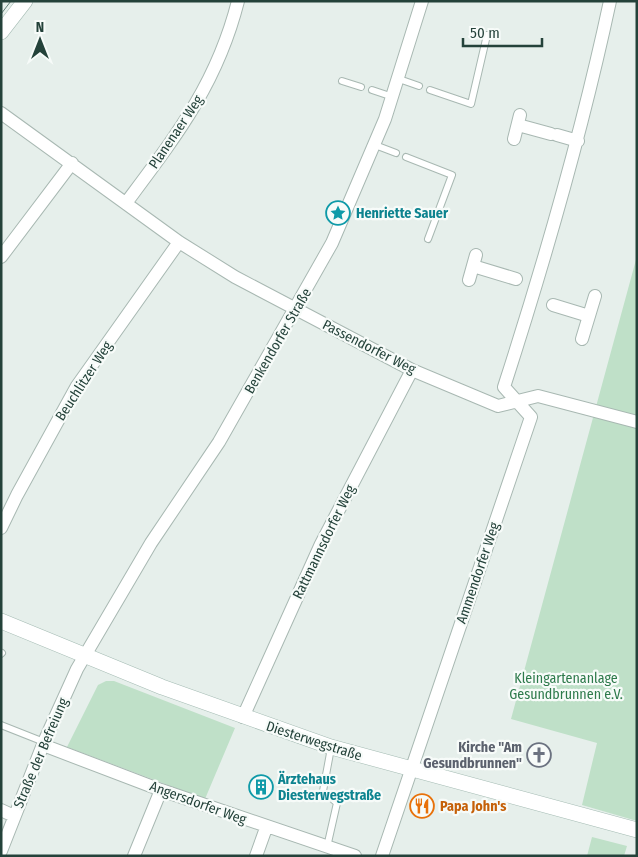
<svg xmlns="http://www.w3.org/2000/svg" width="638" height="857" viewBox="0 0 638 857" font-family="'Fira Sans Condensed',sans-serif">
<style>
.green{fill:#bfe0c8}
.lines{fill:none;stroke-linecap:round;stroke-linejoin:round}
.lane-casing{stroke:#a8b8b2;stroke-width:8}
.street-casing{stroke:#a8b8b2;stroke-width:14}
.secondary-casing{stroke:#a4bbb3;stroke-width:16}
.lane{stroke:#fff;stroke-width:6}
.street{stroke:#fff;stroke-width:12}
.secondary{stroke:#fff;stroke-width:15}
.tram{stroke:#5f7d75;stroke-width:1}
.labels{text-anchor:middle;dominant-baseline:central;stroke-width:4.5;stroke-linejoin:round;paint-order:stroke}
.street-label{font-size:14px;fill:#24423a;stroke:#f7fbf9}
.culture-label{font-size:14px;font-weight:bold;fill:#0d838f;stroke:#f7fbf9;text-anchor:start}
.park-label{font-size:14px;fill:#2d7a4b;stroke:#f7fbf9}
.worship-label{font-size:14px;font-weight:bold;fill:#5b616d;stroke:#f7fbf9;text-anchor:end}
.food-label{font-size:14px;font-weight:bold;fill:#c56008;stroke:#f7fbf9;text-anchor:start}
</style>
<rect width="100%" height="100%" fill="#e6efeb"/>
<!-- green -->
<path class="green" d="M637,256V821L582,805L597,743L511,719Z
M106,681H114L235,728L205,799L67,747L98,685Z
M592,837L627,846L624,856H587Z"/>
<g class="lines">
<!-- lane casing -->
<g class="lane-casing">
<path id="lane" d="M399,79L419,86
M342,81L361,87
M372,90L393,97
M430,90L471,104L487,35
M375,145L396,153
M406,157L452,175L428,239
M1,654L2,653
M1,725L44,742
M327,847L337,803L323,791L331,748"/>
</g>
<!-- street casing -->
<g class="street-casing">
<path id="street" d="M1,113L179,242L235,277L412,370L498,406L538,396L637,422
M518,125L551,134
M557,135L578,141
M514,139L520,115
M126,203C176,136 217,84 238,1
M1,257L72,163
M473,266L516,279
M469,280L476,255
M553,305L589,316
M582,339L595,296
M1,528L17,495L77,386L179,242
M243,717L321,544L412,370
M43,745L161,790L355,856
M1,810L14,816
M1,851L44,742L77,669L151,543L219,442L332,243L385,119L422,1
M134,856L161,790
M256,856L266,828
M382,856L531,417L504,387C545,260 582,132 610,1"/>
</g>
<!-- secondary casing -->
<g class="secondary-casing">
<path id="secondary" d="M1,32L25,1
M1,621L162,687L331,747L637,830"/>
</g>
<!-- lane -->
<use href="#lane" class="lane"/>
<!-- street -->
<use href="#street" class="street"/>
<!-- secondary -->
<use href="#secondary" class="secondary"/>
<!-- tram -->
<path class="tram" d="M1,14L11,1"/>
</g>
<!-- icons -->
<defs>
<g id="sight-ring" transform="scale(1.25)"><circle r="9.5" fill="#f7fbf9" stroke="#0f9aa8" stroke-width="1.5"/><path d="M0-6L1.8-2.2L6-1.7L2.9 1.2L3.7 5.4L0 3.3L-3.7 5.4L-2.9 1.2L-6-1.7L-1.8-2.2Z" fill="#0f9aa8"/></g>
<g id="church-ring" transform="scale(1.25)"><circle r="9.5" fill="#f7fbf9" stroke="#6b7280" stroke-width="1.5"/><path d="M-1.2-6h2.4v3.5h3.3v2.4h-3.3V6h-2.4V-.1h-3.3v-2.4h3.3Z" fill="#6b7280"/></g>
<g id="building-ring" transform="scale(1.25)"><circle r="9.5" fill="#f7fbf9" stroke="#0f9aa8" stroke-width="1.5"/><path d="M-4-6H4V6H1V3H-1V6H-4ZM-2.5-4.3h1.7v1.8h-1.7ZM.8-4.3h1.7v1.8H.8ZM-2.5-1h1.7V.8h-1.7ZM.8-1h1.7V.8H.8Z" fill="#0f9aa8"/></g>
<g id="restaurant-ring" transform="scale(1.25)"><circle r="9.5" fill="#f7fbf9" stroke="#e8710a" stroke-width="1.5"/><path d="M-5-6h1v4h1v-4h1v4h1v-4h1v5L-1.5 .5V6h-2V.5L-5-1ZM5-6V6H3V1.5H1.5Q1.5-4 5-6Z" fill="#e8710a"/></g>
</defs>
<g fill-rule="evenodd">
<use href="#sight-ring" x="338" y="213"/>
<use href="#church-ring" x="539" y="755"/>
<use href="#building-ring" x="261" y="787"/>
<use href="#restaurant-ring" x="422" y="806"/>
</g>
<g class="labels">
<!-- street labels -->
<g class="street-label">
<text transform="translate(176 132) rotate(-56)">Planenaer Weg</text>
<text transform="translate(278 341) rotate(-60)">Benkendorfer Straße</text>
<text transform="translate(369 347) rotate(27)">Passendorfer Weg</text>
<text transform="translate(84 381) rotate(-57)">Beuchlitzer Weg</text>
<text transform="translate(324 542) rotate(-64)">Rattmannsdorfer Weg</text>
<text transform="translate(478 573) rotate(-71)">Ammendorfer Weg</text>
<text transform="translate(314 741) rotate(18)">Diesterwegstraße</text>
<text transform="translate(41 753) rotate(-67)">Straße der Befreiung</text>
<text transform="translate(198 803) rotate(20)">Angersdorfer Weg</text>
</g>
<!-- culture labels -->
<g class="culture-label">
<text x="356" y="213">Henriette Sauer</text>
<text x="278" y="779">Ärztehaus<tspan x="278" dy="16">Diesterwegstraße</tspan></text>
</g>
<!-- park labels -->
<g class="park-label">
<text x="566" y="678">Kleingartenanlage<tspan x="566" dy="16">Gesundbrunnen e.V.</tspan></text>
</g>
<!-- worship labels -->
<g class="worship-label">
<text x="522" y="747">Kirche "Am<tspan x="522" dy="16">Gesundbrunnen"</tspan></text>
</g>
<!-- food labels -->
<g class="food-label">
<text x="440" y="806">Papa John's</text>
</g>
</g>
<!-- border -->
<rect width="638" height="857" fill="none" stroke="#24423a" stroke-width="5"/>
<!-- north arrow -->
<g transform="translate(40 40)" stroke="#f7fbf9" stroke-width="4" paint-order="stroke">
<path d="M0-4L9 19L0 12L-9 19Z" fill="#24423a"/>
<text y="-8" font-size="14" font-weight="bold" text-anchor="middle" fill="#24423a">N</text>
</g>
<!-- scale -->
<path d="M463 38v8h79v-8" fill="none" stroke="#24423a" stroke-width="2.5"/>
<text x="470" y="38" font-size="15" fill="#24423a" stroke="#f7fbf9" stroke-width="4" paint-order="stroke">50 m</text>
</svg>
